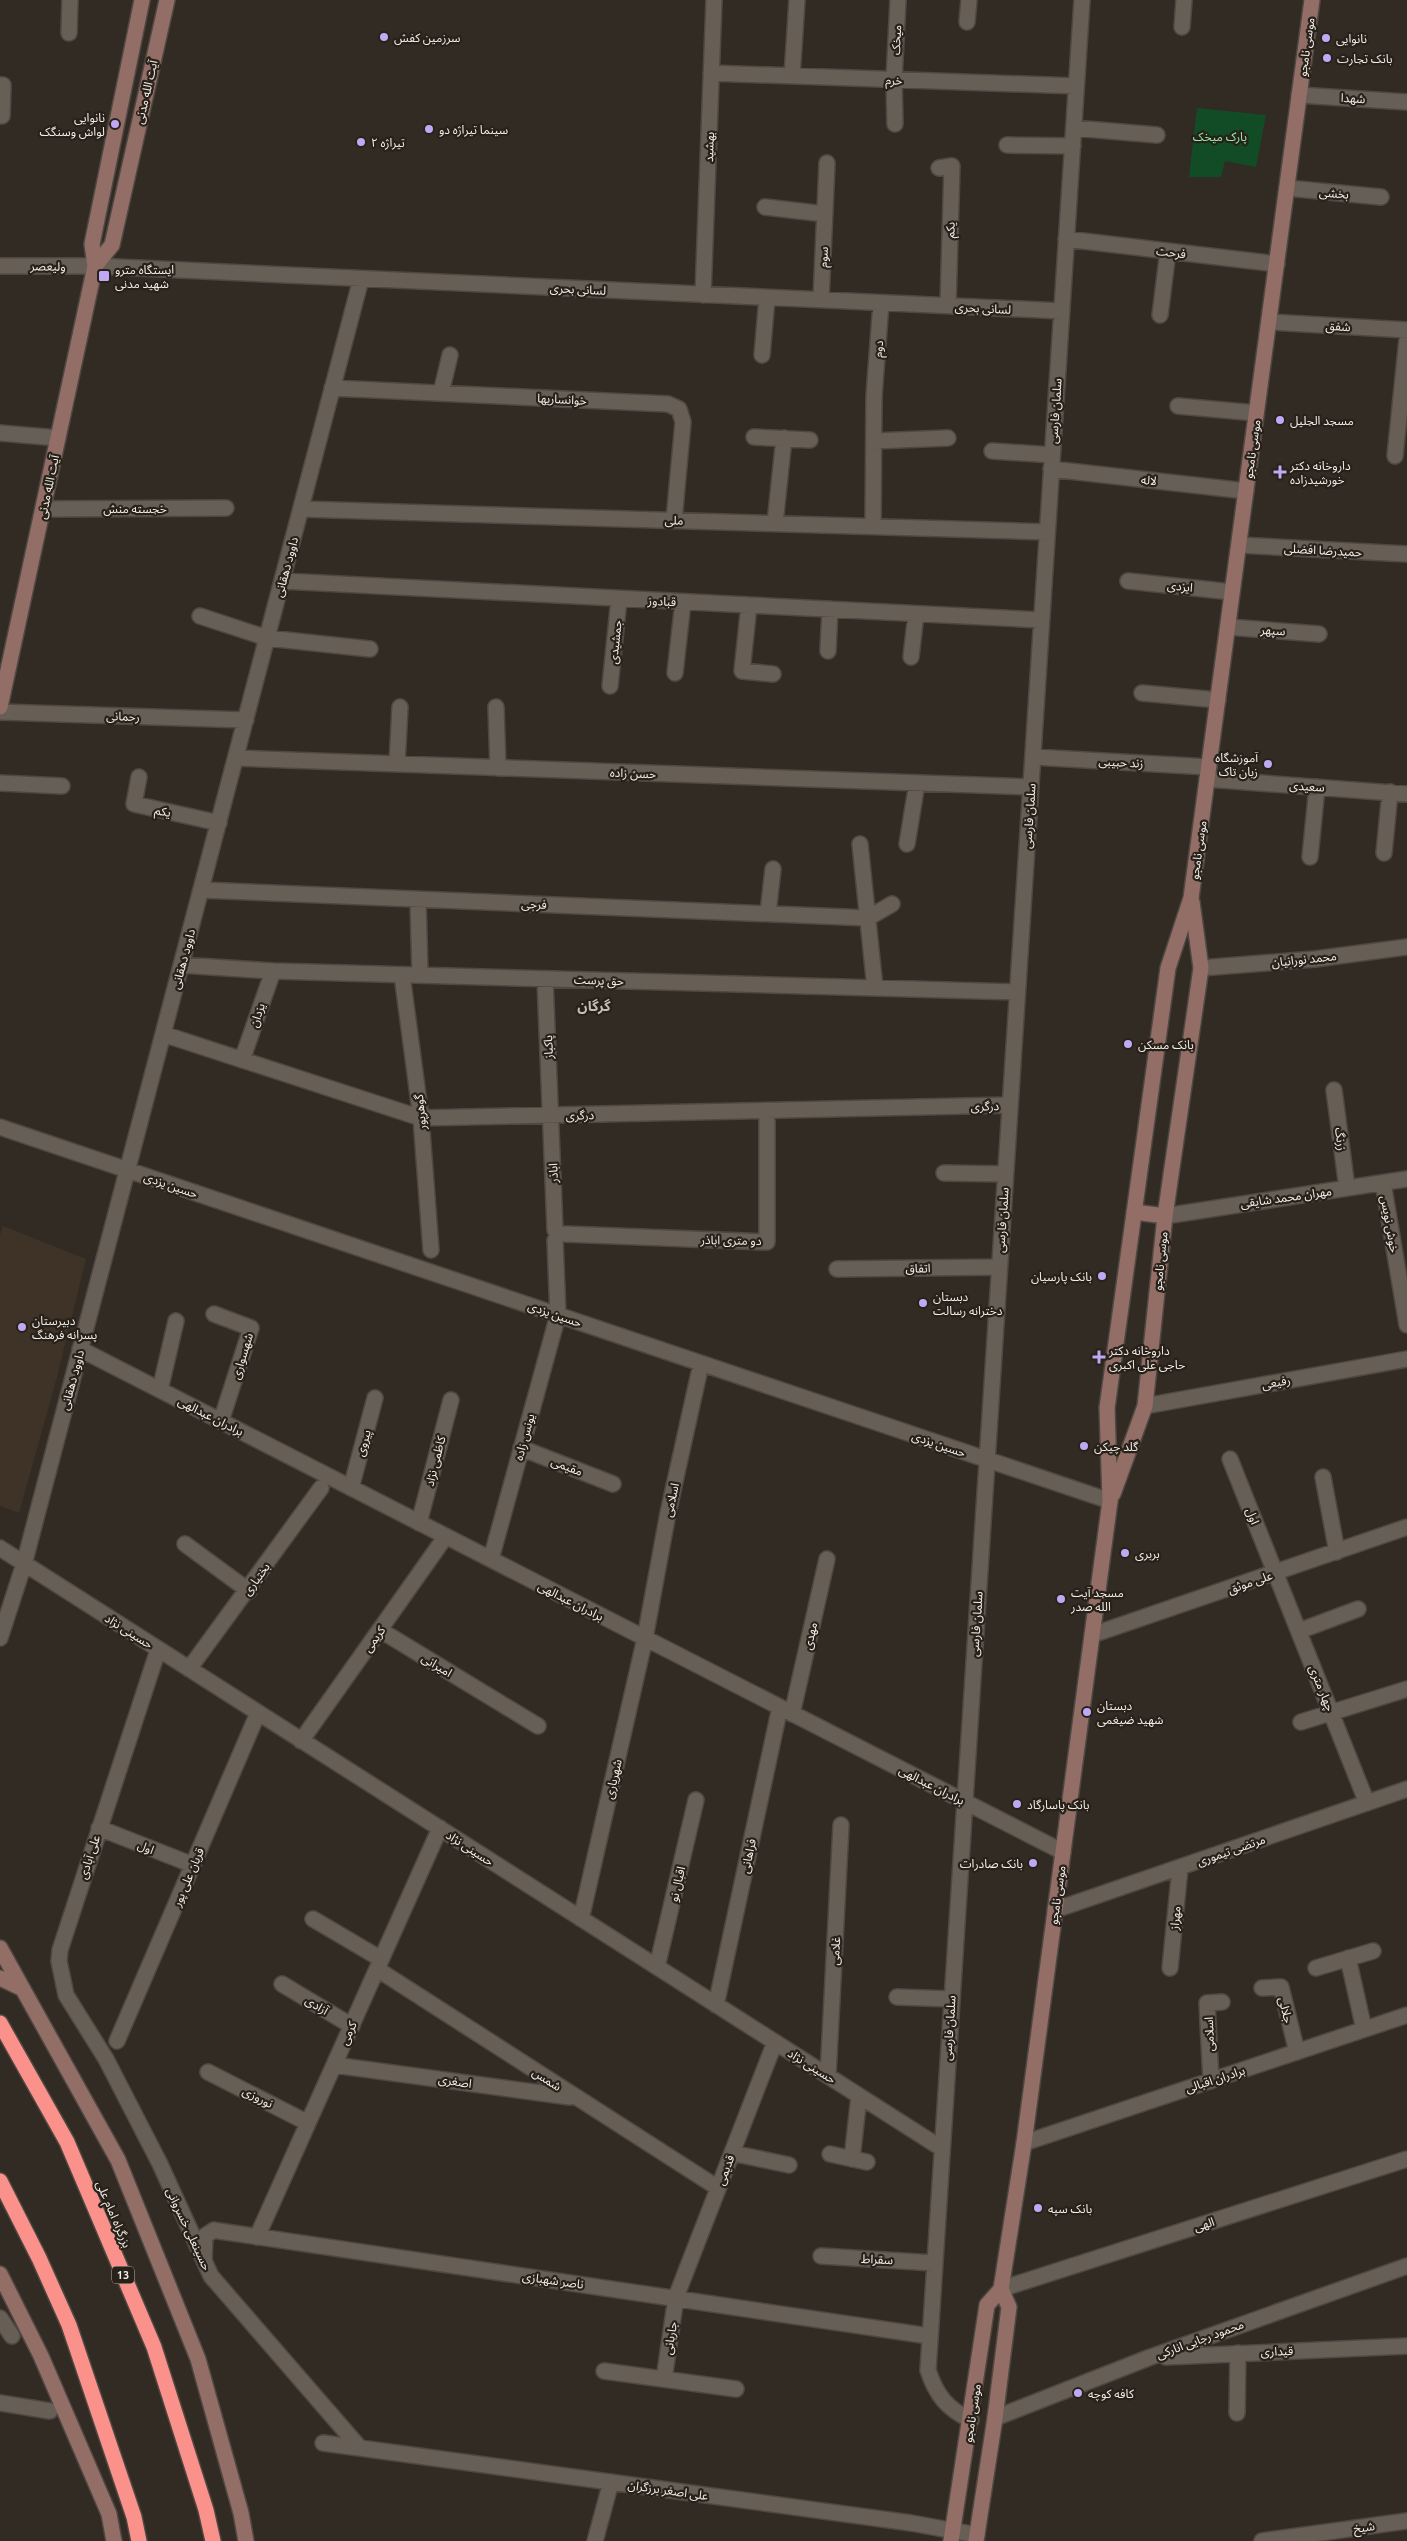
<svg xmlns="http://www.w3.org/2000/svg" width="1407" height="2541" viewBox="0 0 1407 2541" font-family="Ubuntu,'Noto Sans Arabic',sans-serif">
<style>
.built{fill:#3f3327}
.green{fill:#124c27}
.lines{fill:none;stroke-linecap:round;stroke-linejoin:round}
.street-casing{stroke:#4e4742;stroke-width:18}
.secondary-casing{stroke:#4e4742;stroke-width:18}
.highway-casing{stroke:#4e4742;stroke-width:18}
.street{stroke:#675f56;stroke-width:15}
.secondary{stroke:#936e66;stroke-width:15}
.highway{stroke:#fb918b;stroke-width:15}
.poi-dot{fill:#bfa9f4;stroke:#28211a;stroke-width:2}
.labels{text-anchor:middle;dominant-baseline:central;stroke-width:4.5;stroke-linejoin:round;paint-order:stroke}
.shield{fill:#28211a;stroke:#b5b0aa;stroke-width:1}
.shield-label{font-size:11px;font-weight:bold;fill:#f2ede8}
.poi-label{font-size:12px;fill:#f2ede8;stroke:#28211a;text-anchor:start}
.street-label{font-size:12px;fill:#f2ede8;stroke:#28211a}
.park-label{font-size:12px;fill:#93eeaa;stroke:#28211a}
.neighbourhood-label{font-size:14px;font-weight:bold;fill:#c6bdb4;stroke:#28211a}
</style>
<rect width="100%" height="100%" fill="#322b23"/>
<!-- built -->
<path class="built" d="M3,1226L86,1259L57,1377L19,1513L0,1506V1235Z"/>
<!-- green -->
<path class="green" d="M1197,108L1266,115L1256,167L1225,161L1221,177H1189Z"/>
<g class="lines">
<!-- street casing -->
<g class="street-casing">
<path id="street" d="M967,22L969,0
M1182,27L1184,0
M69,33L70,0
M711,73L1076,86
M792,76L797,0
M0,85H3L2,116
M1299,95L1407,102
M895,124L894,80L898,0
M1074,128L1157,135
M1007,145L1073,146
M939,168L952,166L948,306
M1287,188L1381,197
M765,207L825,214
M1066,239L1277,264
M0,266H95L1062,311
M703,295L714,0
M821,300L827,163
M1160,315L1168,251
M1269,322L1407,330
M762,355L767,298
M332,388L668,404L679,409L683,422L674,520
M441,393L450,355
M1178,406L1256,413
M0,433L58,438
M754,437L810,440
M874,441L948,438
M992,451L1052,455
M1395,456L1407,339
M1051,469L1246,491
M44,509L226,508
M301,509L1047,532
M775,523L784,438
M873,526L874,396L881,303
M1239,545L1407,554
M282,581L1041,620
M1128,581L1232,592
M749,605L742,671L773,674
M200,616L267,638L370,649
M1228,627L1319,634
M828,651L830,609
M911,657L916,614
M675,673L683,602
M610,686L619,599
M1142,693L1218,700
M496,707L498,768
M0,712L246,720
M1033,757L1209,767
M236,758L1031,787
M397,764L400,707
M139,777L134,804L219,823
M1207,779L1407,794
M0,783L62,786
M860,844L875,988
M907,844L917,783
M1384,853L1390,792
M1310,857L1317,787
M201,890L868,918L892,904
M418,900L420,975
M768,913L773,869
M181,965L273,971L1017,992
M1201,968L1315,959L1407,947
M402,975L421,1118L431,1250
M545,979L555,1230
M163,1034L421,1118L1010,1105
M242,1060L273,971
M1334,1090L1347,1188
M0,1127L1110,1501
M944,1173L1005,1174
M1383,1183L1407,1325
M1165,1216L1407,1179
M565,1234L767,1242V1111
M837,1269L999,1267
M214,1314L251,1328L221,1421
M80,1349L1063,1852
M160,1390L176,1321
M1145,1406L1407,1359
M521,1448L613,1484
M1230,1459L1367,1803
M1323,1477L1337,1552
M351,1488L375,1398
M419,1523L451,1400
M185,1544L249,1591
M0,1548L941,2148
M491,1559L558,1315L555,1240
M380,1630L538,1726
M1299,1631L1358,1609
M1092,1635L1407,1527
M0,1638L24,1564L361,279
M158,1650L60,1950L59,1961L66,1995L106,2059L160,2164L211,2276L359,2447
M189,1669L321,1488
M792,1714L827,1559
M1301,1722L1407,1689
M301,1741L446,1536
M99,1828L193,1865
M1055,1910L1407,1789
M313,1919L381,1959
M581,1919L645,1638L668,1513L701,1364
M1348,1958L1364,2029
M657,1967L696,1800
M1170,1968L1180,1868
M1316,1968L1373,1951
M377,1969L718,2188
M282,1984L352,2026
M1262,1988L1281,1987L1297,2052
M897,1997L951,1999
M716,2005L780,1707
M117,2041L258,1713
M334,2065L570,2097
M208,2072L308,2123
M828,2076L841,1825
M1211,2081L1207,2003L1222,2002
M1024,2143L1407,2015
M732,2153L789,2165
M830,2154L867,2162
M852,2159L859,2096
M257,2237L440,1828
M821,2256L934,2263
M204,2260L205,2236L214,2230L219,2231L929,2336
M1001,2289L1407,2159
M0,2318L12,2336
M1166,2357L1407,2346
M604,2371L736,2389
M664,2379L676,2297L775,2042
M0,2403L50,2411
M1237,2413L1238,2353
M995,2418L1148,2358L1407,2266
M971,2420C947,2409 936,2395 928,2370L1082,0
M323,2443L911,2523L977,2535
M595,2541L611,2482
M1262,2541L1407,2521"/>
</g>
<!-- secondary casing -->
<g class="secondary-casing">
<path id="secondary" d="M95,266L112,245L167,0
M0,707L95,266L92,244L142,0
M1134,1212L1165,1216
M1113,1494L1145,1406L1165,1216L1201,968L1192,902
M0,1948L118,2160L198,2359L241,2513L246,2541
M0,1978L23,1989
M0,2274L41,2356L109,2514L114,2541
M951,2541L987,2305L1001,2289L1024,2143L1110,1501L1107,1408L1168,968L1191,898L1312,0
M976,2541L995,2418L1009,2307L1001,2289"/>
</g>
<!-- highway casing -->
<g class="highway-casing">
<path id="highway" d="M0,2023L67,2142L154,2347L206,2510L213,2541
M0,2181L39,2258L69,2325L134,2517L139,2541"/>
</g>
<!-- street -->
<use href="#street" class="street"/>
<!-- secondary -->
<use href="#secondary" class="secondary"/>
<!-- highway -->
<use href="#highway" class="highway"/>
</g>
<!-- markers -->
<g class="poi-dot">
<circle cx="384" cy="37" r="5"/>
<circle cx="1326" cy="38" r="5"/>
<circle cx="1327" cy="58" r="5"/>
<circle cx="115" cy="124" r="5"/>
<circle cx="429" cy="129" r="5"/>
<circle cx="361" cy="142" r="5"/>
<rect x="98" y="270" width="12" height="12" rx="2.5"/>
<circle cx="1280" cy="420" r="5"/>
<path d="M1277.5 464.5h5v5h5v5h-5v5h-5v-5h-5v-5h5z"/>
<circle cx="1268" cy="764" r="5"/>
<circle cx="1128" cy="1044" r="5"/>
<circle cx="1102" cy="1276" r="5"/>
<circle cx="923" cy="1303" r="5"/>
<circle cx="22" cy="1327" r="5"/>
<path d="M1096.5 1349.5h5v5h5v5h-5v5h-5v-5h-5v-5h5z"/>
<circle cx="1084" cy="1446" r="5"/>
<circle cx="1125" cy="1553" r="5"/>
<circle cx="1061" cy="1599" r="5"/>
<circle cx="1087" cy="1712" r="5"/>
<circle cx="1017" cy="1804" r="5"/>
<circle cx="1033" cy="1863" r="5"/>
<circle cx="1038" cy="2208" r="5"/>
<circle cx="1078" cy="2393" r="5"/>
</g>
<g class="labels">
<!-- shield labels -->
<rect class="shield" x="112" y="2266.5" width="22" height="17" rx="4"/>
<g class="shield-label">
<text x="123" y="2275">13</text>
</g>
<!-- poi labels -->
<g class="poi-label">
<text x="394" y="37">سرزمین کفش</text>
<text x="1336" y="38">نانوایی</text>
<text x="1337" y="58">بانک تجارت</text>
<text x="105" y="117" text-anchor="end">نانوایی<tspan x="105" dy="14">لواش وسنگک</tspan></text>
<text x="439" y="129">سینما تیراژه دو</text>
<text x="371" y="142">تیراژه ۲</text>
<text x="115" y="269">ایستگاه مترو<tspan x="115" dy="14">شهید مدنی</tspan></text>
<text x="1290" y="420">مسجد الجلیل</text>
<text x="1290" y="465">داروخانه دکتر<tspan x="1290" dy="14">خورشیدزاده</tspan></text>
<text x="1258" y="757" text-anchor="end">آموزشگاه<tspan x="1258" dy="14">زبان تاک</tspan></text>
<text x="1138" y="1044">بانک مسکن</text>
<text x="1092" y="1276" text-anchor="end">بانک پارسیان</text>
<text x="933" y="1296">دبستان<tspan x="933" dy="14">دخترانه رسالت</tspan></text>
<text x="32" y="1320">دبیرستان<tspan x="32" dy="14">پسرانه فرهنگ</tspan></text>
<text x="1109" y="1350">داروخانه دکتر<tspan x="1109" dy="14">حاجی علی اکبری</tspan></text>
<text x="1094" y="1446">گلد چیکن</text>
<text x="1135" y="1553">بربری</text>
<text x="1071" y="1592">مسجد آیت<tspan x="1071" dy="14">الله صدر</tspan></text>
<text x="1097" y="1705">دبستان<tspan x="1097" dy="14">شهید ضیغمی</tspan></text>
<text x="1027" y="1804">بانک پاسارگاد</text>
<text x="1023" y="1863" text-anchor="end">بانک صادرات</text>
<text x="1048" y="2208">بانک سپه</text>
<text x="1088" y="2393">کافه کوچه</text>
</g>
<!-- street labels -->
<g class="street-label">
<text transform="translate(896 40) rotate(-87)">میخک</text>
<text transform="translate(1306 47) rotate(-82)">موسی نامجو</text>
<text transform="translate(894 80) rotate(2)">خرم</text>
<text transform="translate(146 92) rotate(-77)">آیت الله مدنی</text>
<text transform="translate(1353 98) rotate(3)">شهدا</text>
<text transform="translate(709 147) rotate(-88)">بهشید</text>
<text transform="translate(1334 193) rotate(5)">بخشی</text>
<text transform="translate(950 230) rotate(-89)">یکم</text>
<text transform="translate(1171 252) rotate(7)">فرحت</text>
<text transform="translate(823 257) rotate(-87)">سوم</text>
<text transform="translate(48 266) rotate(1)">ولیعصر</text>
<text transform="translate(578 289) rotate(3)">لسانی بحری</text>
<text transform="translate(983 308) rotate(3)">لسانی بحری</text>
<text transform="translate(1338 326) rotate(3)">شفق</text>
<text transform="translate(878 349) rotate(-86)">دوم</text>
<text transform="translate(562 399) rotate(3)">خوانساریها</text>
<text transform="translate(1055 411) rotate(-86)">سلمان فارسی</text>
<text transform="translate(1252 449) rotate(-82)">موسی نامجو</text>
<text transform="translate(1149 480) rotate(6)">لاله</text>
<text transform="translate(48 487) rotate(-78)">آیت الله مدنی</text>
<text x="135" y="508">خجسته منش</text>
<text transform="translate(674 520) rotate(2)">ملی</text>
<text transform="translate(1323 550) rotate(3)">حمیدرضا افضلی</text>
<text transform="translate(286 567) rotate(-75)">داوود دهقانی</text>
<text transform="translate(1180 586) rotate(6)">ایزدی</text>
<text transform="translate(662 601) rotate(3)">قبادوز</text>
<text transform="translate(1273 630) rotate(4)">سپهر</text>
<text transform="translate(615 642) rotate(-84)">جمشیدی</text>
<text transform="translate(123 716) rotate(2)">رحمانی</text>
<text transform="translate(1121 762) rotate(3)">زند حبیبی</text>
<text transform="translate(633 773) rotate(2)">حسن زاده</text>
<text transform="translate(1307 786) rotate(4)">سعیدی</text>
<text transform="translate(163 811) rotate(12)">یکم</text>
<text transform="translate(1029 816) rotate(-86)">سلمان فارسی</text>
<text transform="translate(1198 850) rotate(-82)">موسی نامجو</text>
<text transform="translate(534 904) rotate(2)">فرجی</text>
<text transform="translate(183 959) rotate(-75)">داوود دهقانی</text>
<text transform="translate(1304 959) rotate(-6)">محمد نورانیان</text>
<text transform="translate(599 980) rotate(2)">حق پرست</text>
<text transform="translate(257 1015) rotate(-71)">یزدان</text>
<text transform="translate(548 1047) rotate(-92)">پاکباز</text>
<text transform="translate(985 1106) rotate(-1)">درگری</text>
<text transform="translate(420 1112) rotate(-96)">گوهرپور</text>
<text transform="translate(580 1115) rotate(-1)">درگری</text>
<text transform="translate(1341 1139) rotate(82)">زرنگ</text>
<text transform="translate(553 1173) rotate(-92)">اباذر</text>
<text transform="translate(171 1185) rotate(19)">حسین یزدی</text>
<text transform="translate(1286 1197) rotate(-8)">مهران محمد شایقی</text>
<text transform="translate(1002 1220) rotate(-86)">سلمان فارسی</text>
<text transform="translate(1390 1224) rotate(80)">خوش نویس</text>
<text transform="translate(731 1240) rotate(1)">دو متری اباذر</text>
<text transform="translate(1160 1261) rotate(-84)">موسی نامجو</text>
<text transform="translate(918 1268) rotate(-1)">اتفاق</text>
<text transform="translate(555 1314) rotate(19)">حسین یزدی</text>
<text transform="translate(242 1356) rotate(-73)">شهسواری</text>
<text transform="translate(72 1380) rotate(-75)">داوود دهقانی</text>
<text transform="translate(1276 1382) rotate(-10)">رفیعی</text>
<text transform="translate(211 1416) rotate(27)">برادران عبدالهی</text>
<text transform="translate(524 1437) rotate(-75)">یونس زاده</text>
<text transform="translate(363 1443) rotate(-74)">پیروی</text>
<text transform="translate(939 1444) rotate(19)">حسین یزدی</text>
<text transform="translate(435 1461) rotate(-76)">کاظمی نژاد</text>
<text transform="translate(567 1466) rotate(21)">مقیمی</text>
<text transform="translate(671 1500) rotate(-78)">اسلامی</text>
<text transform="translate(1253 1516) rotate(68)">اول</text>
<text transform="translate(256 1579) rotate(-54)">بختیاری</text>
<text transform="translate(1250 1582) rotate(-19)">علی موثق</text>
<text transform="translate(571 1601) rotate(27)">برادران عبدالهی</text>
<text transform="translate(976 1624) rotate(-86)">سلمان فارسی</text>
<text transform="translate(129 1631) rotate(32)">حسینی نژاد</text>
<text transform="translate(810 1636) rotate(-77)">مهدی</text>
<text transform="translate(374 1639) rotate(-55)">کریمی</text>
<text transform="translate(437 1665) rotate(31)">امیرانی</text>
<text transform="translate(1322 1688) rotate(68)">چهار متری</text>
<text transform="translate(613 1779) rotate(-77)">شهریاری</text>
<text transform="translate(932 1785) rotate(27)">برادران عبدالهی</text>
<text transform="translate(146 1847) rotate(22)">اول</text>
<text transform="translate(470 1848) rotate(33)">حسینی نژاد</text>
<text transform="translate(1231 1850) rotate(-19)">مرتضی تیموری</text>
<text transform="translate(748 1856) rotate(-78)">فراهانی</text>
<text transform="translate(89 1857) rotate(-72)">علی آبادی</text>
<text transform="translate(188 1877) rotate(-67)">قربان علی پور</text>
<text transform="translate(677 1884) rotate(-77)">اقبال نو</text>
<text transform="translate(1057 1895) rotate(-82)">موسی نامجو</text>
<text transform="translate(1175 1918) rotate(-84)">مهراز</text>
<text transform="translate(835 1951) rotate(-87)">غلامی</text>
<text transform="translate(317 2005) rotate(31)">آزادی</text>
<text transform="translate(1286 2010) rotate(76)">جلالی</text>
<text transform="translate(949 2028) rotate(-86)">سلمان فارسی</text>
<text transform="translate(348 2033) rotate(-66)">کرمی</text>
<text transform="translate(1209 2034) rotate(-92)">اسلامی</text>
<text transform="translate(812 2066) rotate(32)">حسینی نژاد</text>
<text transform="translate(547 2079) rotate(33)">شمس</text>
<text transform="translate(1215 2079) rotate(-18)">برادران اقبالی</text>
<text transform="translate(455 2081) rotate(8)">اصغری</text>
<text transform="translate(258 2097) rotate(27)">نوروزی</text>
<text transform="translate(725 2170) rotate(-69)">قدیمی</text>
<text transform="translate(114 2214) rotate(67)">بزرگراه امام علی</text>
<text transform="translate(1204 2224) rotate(-18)">الهی</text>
<text transform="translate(189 2229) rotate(65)">حسینعلی خسروانی</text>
<text transform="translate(877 2259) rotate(3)">سقراط</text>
<text transform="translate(553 2280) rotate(8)">ناصر شهبازی</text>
<text transform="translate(670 2338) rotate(-81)">جاربانی</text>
<text transform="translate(1200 2339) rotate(-20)">محمود رجایی انارکی</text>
<text transform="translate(1277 2351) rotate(-2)">قیداری</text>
<text transform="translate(972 2413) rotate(-81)">موسی نامجو</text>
<text transform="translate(668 2490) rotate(8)">علی اصغر برزگران</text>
<text transform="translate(1364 2527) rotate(-8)">شیخ</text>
</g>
<!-- park labels -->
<g class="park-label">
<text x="1220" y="136">پارک میخک</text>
</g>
<!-- neighbourhood labels -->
<g class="neighbourhood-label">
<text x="594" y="1006">گرگان</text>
</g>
</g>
</svg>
